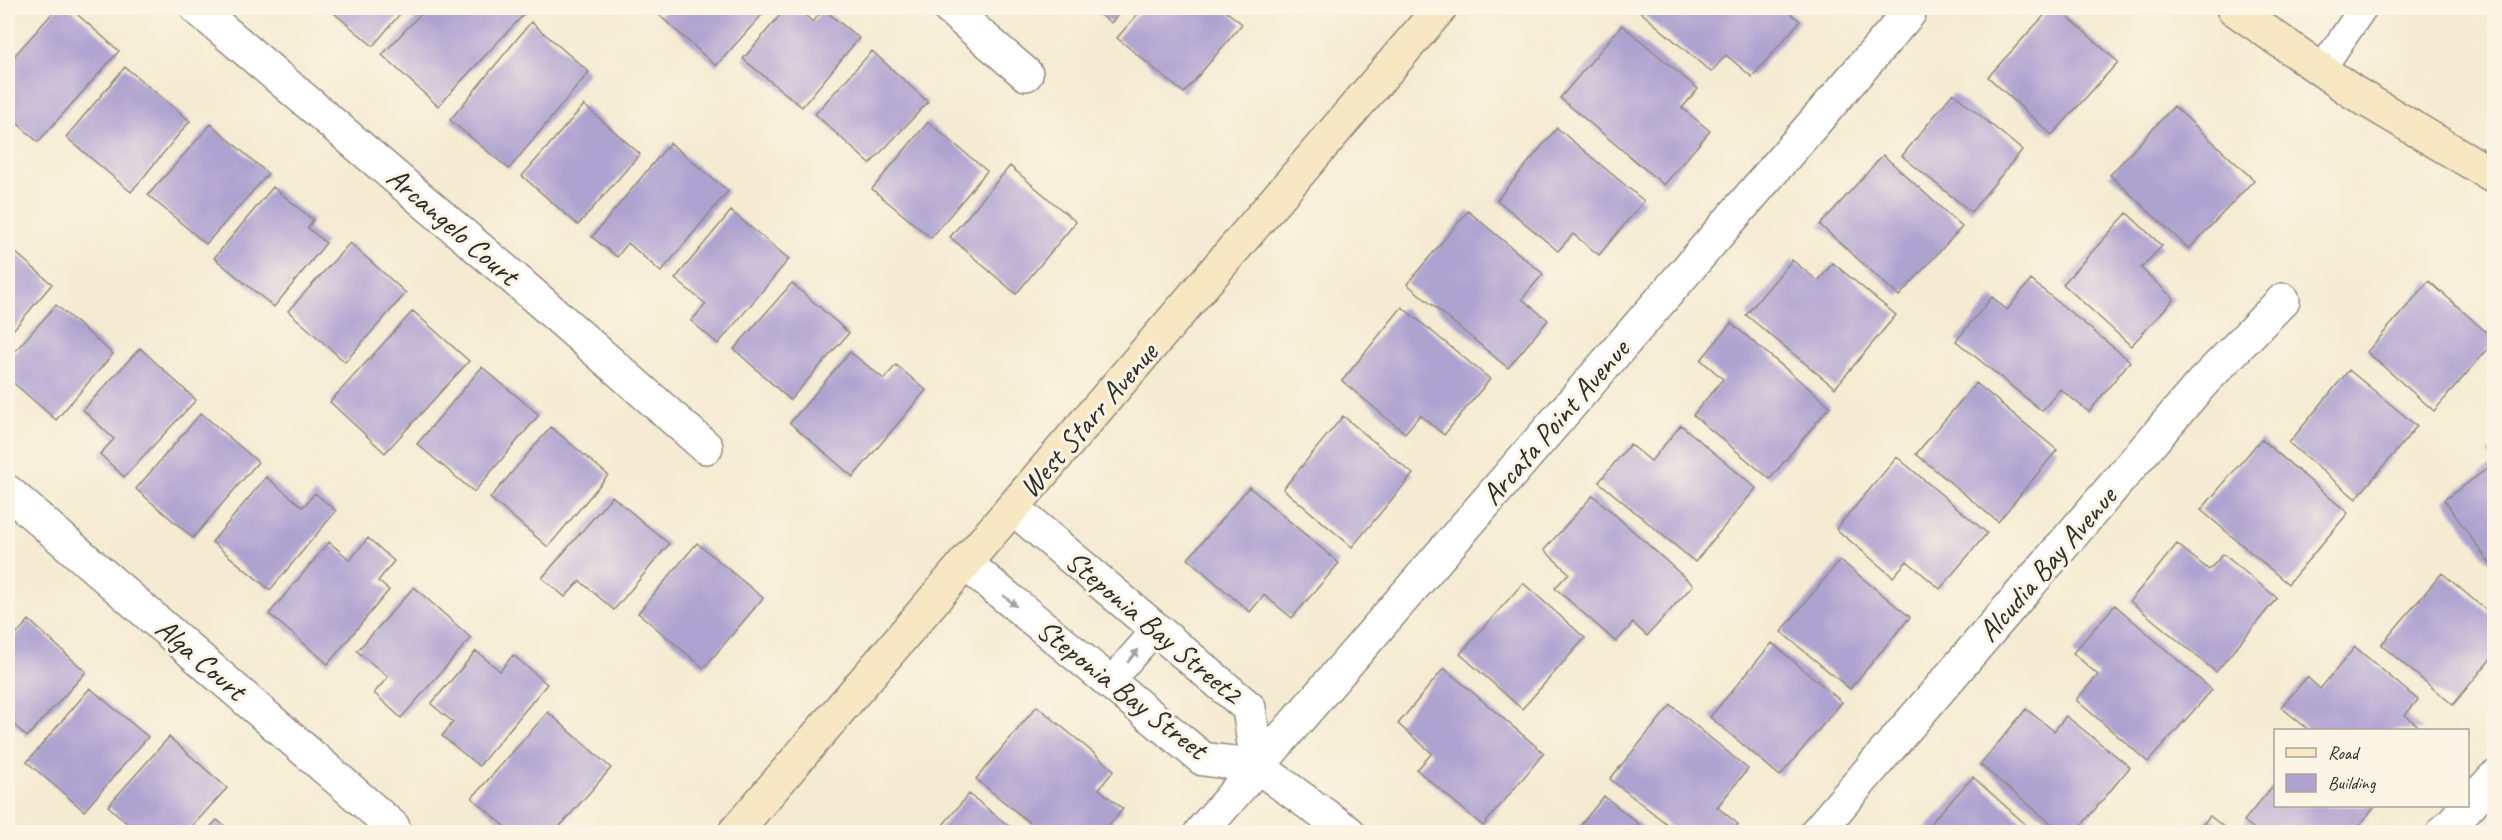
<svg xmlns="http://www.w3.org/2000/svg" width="2502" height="840" viewBox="0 0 2502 840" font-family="Caveat,sans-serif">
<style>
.building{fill:#aea2d0}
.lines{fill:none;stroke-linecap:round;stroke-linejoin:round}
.lane-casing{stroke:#908b7e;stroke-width:30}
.street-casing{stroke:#908b7e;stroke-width:36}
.secondary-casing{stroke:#908b7e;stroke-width:36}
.lane{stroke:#fff;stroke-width:27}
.street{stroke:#fff;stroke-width:33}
.secondary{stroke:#f7e8c3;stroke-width:33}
.oneway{fill:#a0a0a0}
.labels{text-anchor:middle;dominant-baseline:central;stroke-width:6;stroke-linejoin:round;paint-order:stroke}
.street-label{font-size:30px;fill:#2b2b2b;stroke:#fcf5e5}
</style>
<rect width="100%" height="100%" fill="#fcf5e5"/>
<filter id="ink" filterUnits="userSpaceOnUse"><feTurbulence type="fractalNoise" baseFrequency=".0167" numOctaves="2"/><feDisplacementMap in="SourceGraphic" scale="12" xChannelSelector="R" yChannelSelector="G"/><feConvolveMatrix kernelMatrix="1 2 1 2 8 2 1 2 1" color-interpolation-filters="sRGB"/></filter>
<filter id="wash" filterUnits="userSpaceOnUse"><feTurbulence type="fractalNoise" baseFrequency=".008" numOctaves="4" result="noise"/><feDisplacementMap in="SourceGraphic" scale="24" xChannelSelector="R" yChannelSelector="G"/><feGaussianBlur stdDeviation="1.35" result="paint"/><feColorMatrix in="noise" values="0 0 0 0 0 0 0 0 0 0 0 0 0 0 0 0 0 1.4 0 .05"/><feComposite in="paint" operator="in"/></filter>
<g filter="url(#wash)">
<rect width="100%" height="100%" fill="#f5ebd2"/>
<g id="blocks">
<!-- building -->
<path class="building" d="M57,8H70L119,51L38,142L8,115V63Z
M328,8H405L373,46Z
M426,8H523L527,11L438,106L382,55Z
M666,8H768L716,66L659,15Z
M786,8H796L813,22L823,9L859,38L802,107L743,59Z
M1092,8H1123L1111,23Z
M1143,8H1222L1242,24L1184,93L1117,38Z
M1638,8H1784L1800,21L1752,77L1726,55L1711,72L1637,9Z
M2051,8H2058L2118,62L2052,135L1988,77Z
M531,22L589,72L509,169L450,120Z
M1622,25L1698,89L1682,108L1710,131L1664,185L1560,98Z
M872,51L928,102L870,164L815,114Z
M125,67L190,121L131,192L66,137Z
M1953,93L2022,150L1971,212L1902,156Z
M584,105L640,154L578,225L522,176Z
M2174,106L2254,180L2189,249L2110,175Z
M928,122L987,171L931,238L872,189Z
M211,124L268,174L206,244L148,195Z
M1557,128L1644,201L1599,255L1573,234L1558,251L1497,200Z
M670,143L728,191L661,272L628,243L617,257L592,237Z
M1883,155L1962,227L1899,296L1820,225Z
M1010,166L1076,222L1016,294L950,237Z
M273,187L313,220L308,228L326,243L274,307L214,258Z
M731,211L789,259L718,344L691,321L706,304L675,279Z
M1468,211L1543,274L1522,299L1548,320L1508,368L1407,284Z
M2127,213L2162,246L2141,268L2174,299L2131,346L2063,284Z
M350,243L406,293L345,362L288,311Z
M8,246L52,284L8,336Z
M1792,260L1818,281L1833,263L1896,315L1835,388L1746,315Z
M2031,280L2130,361L2089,412L2060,389L2042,411L1956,341L1992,297L2007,310Z
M2429,281L2494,339V342L2434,411L2367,352Z
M792,283L849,333L790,400L734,349Z
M56,305L113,354L56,420L8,378V359Z
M1402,307L1490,379L1444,435L1420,415L1405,433L1342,381Z
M413,311L469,361L385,453L330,402Z
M1731,323L1830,406L1770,479L1693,415L1723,379L1701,360Z
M140,348L196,400L124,477L100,454L114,439L83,410Z
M850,352L884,379L896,365L926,390L853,477L790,423Z
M482,367L539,415L474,492L417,444Z
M2349,370L2417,426L2356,499L2289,443Z
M1976,383L2057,450L1998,522L1916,454Z
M201,413L258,462L193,538L136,489Z
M1343,416L1413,474L1352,547L1283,489Z
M1681,425L1756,488L1695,562L1599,482L1630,444L1651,461Z
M551,427L608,475L548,547L490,498Z
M2261,439L2348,513L2288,584L2201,510Z
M2494,449V463L2488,454Z
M1897,457L1987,533L1940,589L1907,561L1893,577L1836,529Z
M2494,464V562L2491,565L2444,500Z
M266,477L303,507L315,493L336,511L270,590L212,542Z
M1249,487L1339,563L1292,618L1264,595L1250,612L1188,559Z
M1593,495L1693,585L1647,636L1633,623L1616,642L1555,588L1569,573L1544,550Z
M612,496L669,544L614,610L580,581L565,597L542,578Z
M368,538L394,561L378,581L389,590L328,664L269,614L329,542L350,560Z
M697,543L763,598L704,668L638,613Z
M2177,544L2209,570L2223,554L2277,598L2216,672L2130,601Z
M1840,560L1910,617L1850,689L1781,632Z
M2442,573L2494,617V655L2453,705L2381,645Z
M1523,583L1585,638L1522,709L1460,654Z
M414,587L471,638L401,718L374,693L388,677L357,651Z
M2115,605L2212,690L2148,762L2076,700L2098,675L2073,653Z
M29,620L86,672L27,737L8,719V644Z
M1772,643L1842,702L1780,776L1710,717Z
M2355,647L2418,700L2405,715L2423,730H2309L2281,707L2307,677L2320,689Z
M476,651L500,671L513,655L547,684L479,766L442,736L453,722L431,704Z
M1444,668L1544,753L1483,826L1417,770L1432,753L1398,724Z
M90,688L148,737L84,811L27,762Z
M1671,705L1748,769L1717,807L1738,824L1731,832H1677L1610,779Z
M1037,706L1114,770L1099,789L1123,809L1103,832H1041L976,779Z
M2026,709L2054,731L2066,716L2130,767L2076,832H2062L1980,765Z
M548,712L611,768L555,832H512L472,798Z
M169,737L227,788L187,832H137L108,806Z
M1973,777L2034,832H1922Z
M2276,782V806H2372L2374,808L2354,832H2258L2244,821Z
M969,794L1016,832H937Z
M1604,796L1649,832H1575Z
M2210,816L2230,832H2196Z
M217,820L232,832H206Z"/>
</g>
</g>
<g filter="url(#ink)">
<use href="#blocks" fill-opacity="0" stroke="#908b7e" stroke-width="1.5"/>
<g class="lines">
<!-- lane casing -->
<g class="lane-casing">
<path id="lane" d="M2321,70L2363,8
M1109,683L1156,629"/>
</g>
<!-- street casing -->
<g class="street-casing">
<path id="street" d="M197,8L516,280L706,447
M949,8L1026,74
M8,492L393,827
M1013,508L1249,708L1257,766
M965,563L1203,759L1257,766L1348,832
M1201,832L1909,13
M1817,832L2202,383L2283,300
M2444,832L2494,778"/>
</g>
<!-- secondary casing -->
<g class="secondary-casing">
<path id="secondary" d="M2233,8L2353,92L2494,176
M735,832L1440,8"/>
</g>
<!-- lane -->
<use href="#lane" class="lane"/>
<!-- street -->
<use href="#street" class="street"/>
<!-- secondary -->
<use href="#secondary" class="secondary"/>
</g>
<!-- one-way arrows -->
<defs><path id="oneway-solid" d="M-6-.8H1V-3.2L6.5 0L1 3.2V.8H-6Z" transform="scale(1.5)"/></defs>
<g class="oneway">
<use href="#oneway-solid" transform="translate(1010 601) rotate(40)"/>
<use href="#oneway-solid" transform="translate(1133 656) rotate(-50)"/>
</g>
</g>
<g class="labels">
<!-- street labels -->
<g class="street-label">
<text transform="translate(453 226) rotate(41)">Arcangelo Court</text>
<text transform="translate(1088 420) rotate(-49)">West Starr Avenue</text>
<text transform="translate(1555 422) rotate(-49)">Arcata Point Avenue</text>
<text transform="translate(2047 564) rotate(-49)">Alcudia Bay Avenue</text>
<text transform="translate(1154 627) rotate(40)">Steponia Bay Street2</text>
<text transform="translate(201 659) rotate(41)">Alga Court</text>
<text transform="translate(1122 689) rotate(38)">Steponia Bay Street</text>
</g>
</g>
<!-- margin -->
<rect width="2502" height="840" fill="none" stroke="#fcf5e5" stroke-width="30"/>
<!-- legend -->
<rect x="2274" y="729" width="195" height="78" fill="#fcf5e5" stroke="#a8a49b" stroke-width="1.5"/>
<rect x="2286" y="748" width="30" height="9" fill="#f7e8c3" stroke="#a8a49b" stroke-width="1.5"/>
<text x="2328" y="759" font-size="18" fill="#2b2b2b">Road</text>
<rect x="2286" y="774" width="30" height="18" fill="#aea2d0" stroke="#a8a49b" stroke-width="1.5"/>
<text x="2328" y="789" font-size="18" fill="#2b2b2b">Building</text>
</svg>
